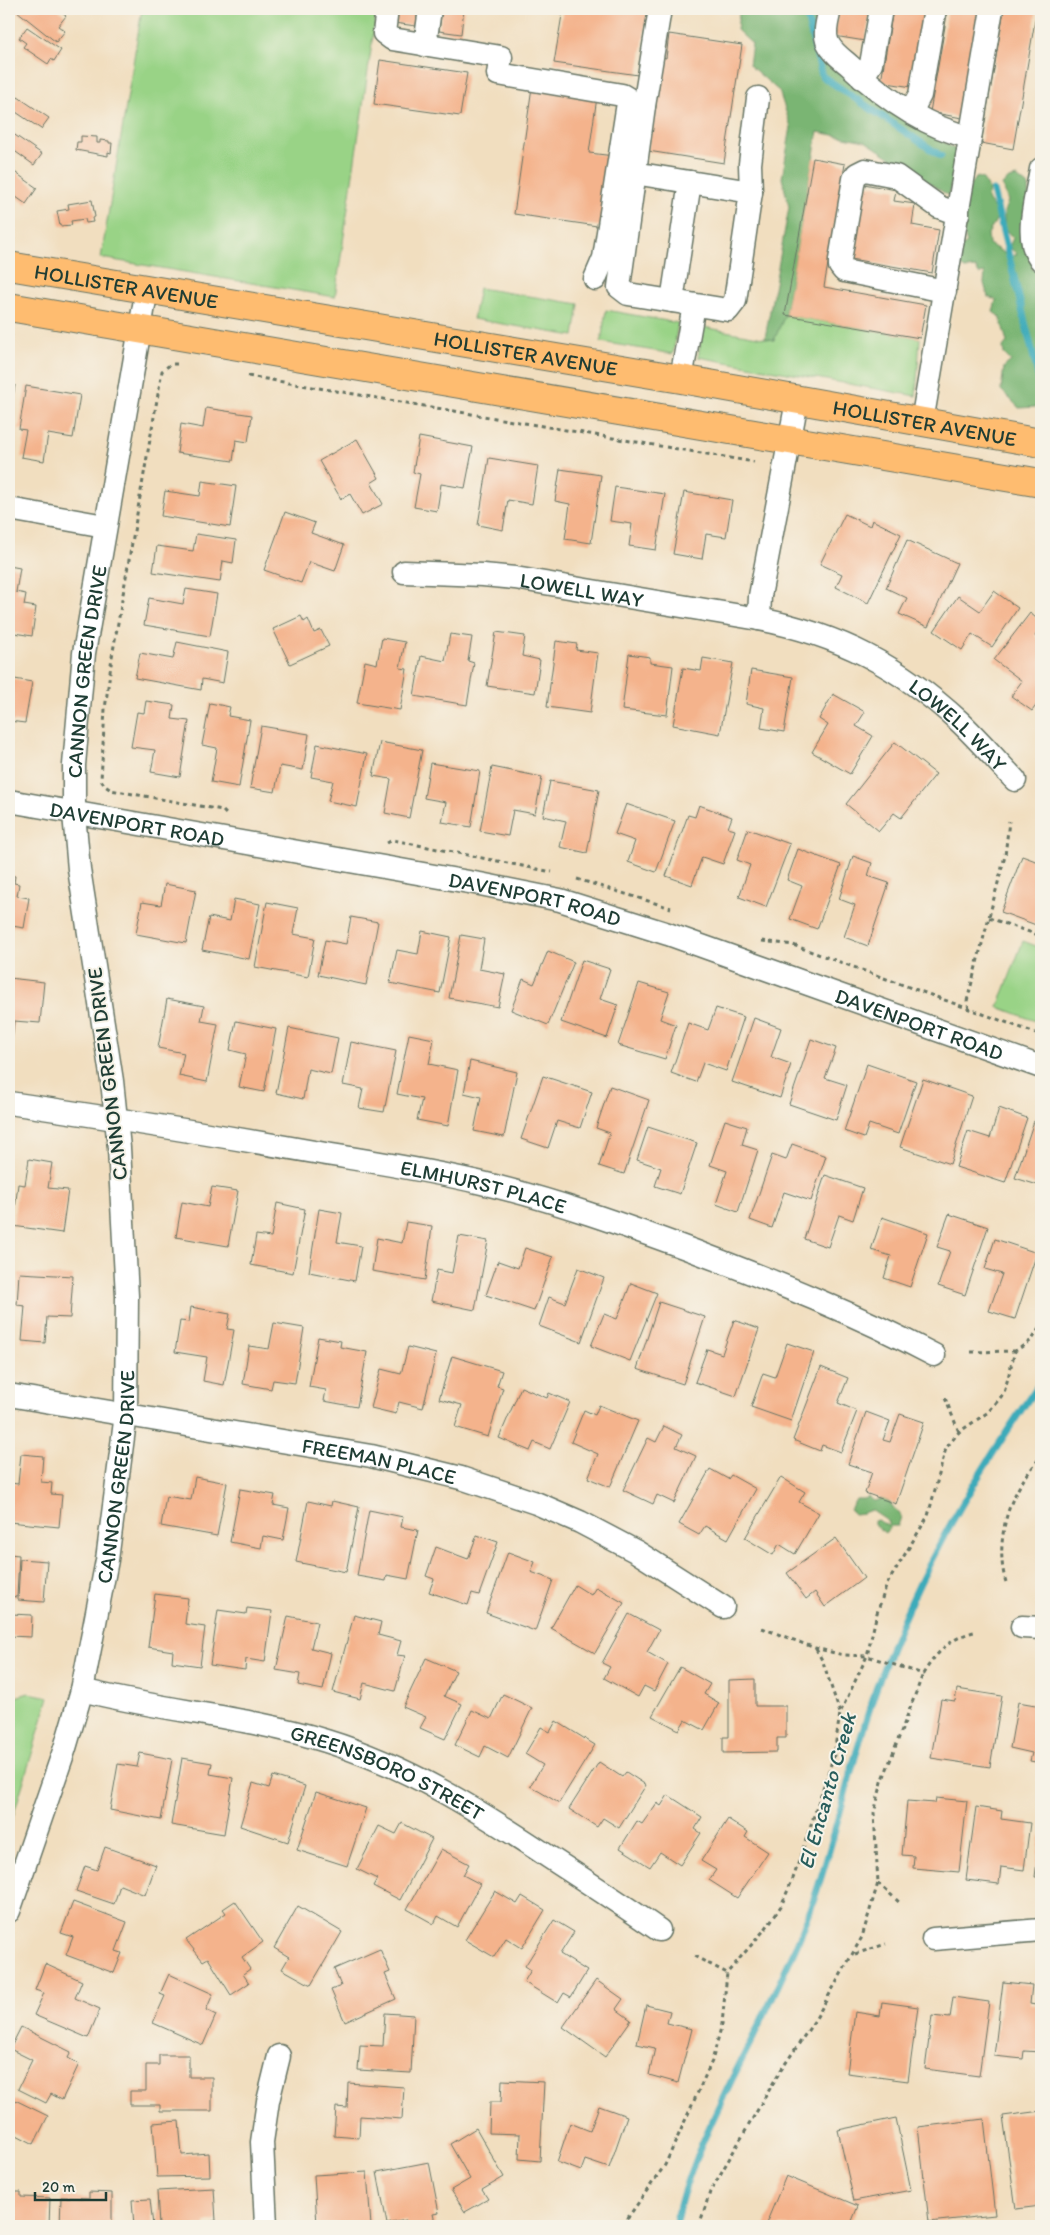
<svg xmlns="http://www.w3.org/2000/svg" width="1050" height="2235" viewBox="0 0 1050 2235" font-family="Itim,sans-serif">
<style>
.green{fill:#99d386;stroke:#5c885d}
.forest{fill:#7ab573;stroke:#4c7954}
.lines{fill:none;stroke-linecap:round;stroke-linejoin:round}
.stream{stroke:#3cabba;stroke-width:7}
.building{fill:#f4b38c}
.minor-casing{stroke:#687565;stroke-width:25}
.major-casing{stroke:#687565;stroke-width:30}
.path{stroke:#687565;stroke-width:3;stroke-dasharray:4 4;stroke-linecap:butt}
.minor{stroke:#fff;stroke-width:22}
.major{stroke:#febc70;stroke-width:28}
.labels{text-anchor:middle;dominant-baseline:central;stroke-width:4;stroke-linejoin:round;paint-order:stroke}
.street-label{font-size:21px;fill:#1f3d34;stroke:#f7f3e8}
.water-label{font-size:22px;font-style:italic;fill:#285e5c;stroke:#f7f3e8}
</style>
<rect width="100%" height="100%" fill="#f7f3e8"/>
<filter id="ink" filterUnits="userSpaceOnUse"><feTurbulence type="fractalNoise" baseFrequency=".02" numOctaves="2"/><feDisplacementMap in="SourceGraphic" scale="10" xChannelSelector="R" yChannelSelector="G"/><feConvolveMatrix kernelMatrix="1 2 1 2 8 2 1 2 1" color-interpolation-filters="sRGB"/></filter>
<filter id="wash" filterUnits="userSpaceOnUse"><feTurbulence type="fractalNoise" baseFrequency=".0096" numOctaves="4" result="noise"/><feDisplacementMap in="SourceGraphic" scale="20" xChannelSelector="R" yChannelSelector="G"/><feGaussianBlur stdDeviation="1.12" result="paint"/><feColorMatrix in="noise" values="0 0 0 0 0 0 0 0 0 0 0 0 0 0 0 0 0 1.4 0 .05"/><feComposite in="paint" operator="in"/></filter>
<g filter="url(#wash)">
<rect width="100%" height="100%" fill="#f1debf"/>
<!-- green -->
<path class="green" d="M142,9H377L335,297L101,258Z
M479,288L579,304L574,336L473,319Z
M606,310L678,323L673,354L601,342Z
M785,315L920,338L916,396L698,357L703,327L774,340Z
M1023,941L1041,948V1013L1038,1022L998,1007Z
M29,1693L49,1697L9,1830V1699Z"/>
<!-- forest -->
<path class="forest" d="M751,9H819L823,34L913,121L956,150L949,196L865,141L818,132L785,315L774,340L765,338L789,207L782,178L791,127L779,91L749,65L752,44L737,30L739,12Z
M977,177L983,179L989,191L987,198L999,215L988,234L989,244L1011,257L1017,254L1009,247L1013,238L1004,228V212L1008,201L1002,185L1009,179L1017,177L1028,186L1032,269L1041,272V402L1036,407L1019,408L1001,390L1004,367L1011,361L1004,354L1003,347L1007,342L1000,317L993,312L996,300L988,297L984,283L985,273L979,274L976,268L965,269L957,264L958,249L967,243L959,221L971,183Z
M868,1497L873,1501L883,1499L890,1503L901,1517L898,1526H891L885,1533L874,1525V1521L877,1520L889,1526V1522L871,1510L863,1513L854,1514L850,1510L856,1499H863Z"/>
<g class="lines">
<!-- stream -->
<path class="stream" d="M805,9L822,76L941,156
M993,191L1041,387
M675,2226C684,2180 704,2138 724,2096C750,2042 779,1988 802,1932C830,1861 845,1786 868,1714C906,1591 969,1485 1041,1381"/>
</g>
<g id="blocks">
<!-- building -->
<path class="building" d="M19,9H57L66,16L58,26L65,31L56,42L17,11Z
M396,9H418L416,26L394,23Z
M442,9H464L461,34L439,31Z
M563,9H648L638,75L554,63Z
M839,9H871L865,41L834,36Z
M893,9H925L912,87L881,82Z
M948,9H981L962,118L930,112Z
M1004,9H1037L1013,149L981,143Z
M27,27L61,50L54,61L51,59L48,64L23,47L26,43L19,38Z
M669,34L742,45L724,163L648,151L662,57L666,58Z
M380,60L467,73L460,116L374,104Z
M532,87L597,97L589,153L614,156L604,227L514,214Z
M18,97L49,118L41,129L10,108Z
M9,131L42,154L34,165L9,147Z
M81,136L97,137V143H100V140L109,141V143H112L111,153L108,152V156L76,150L77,142H81Z
M813,158L845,164L824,287L926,305L920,338L785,315Z
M9,168L37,188L26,204L9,192Z
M864,184L896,190L894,201L915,204L912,225L939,230L932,273L851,259Z
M92,200L95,217L92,218L93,222L86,223L85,219L71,221L72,225L60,226L57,211L69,209L68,204Z
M9,384L15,385L10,415H9Z
M26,386L80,395L73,438L48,434L44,461L21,457L26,430L19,429Z
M206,408L252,415L248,442L236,440L233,461L177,453L181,424L203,428Z
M419,437L473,447L465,488L441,484L437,511L414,507L420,474L413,472Z
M357,439L379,478L371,483L383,504L362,515L350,494L341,499L319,461Z
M489,458L538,466L532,504L508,500L503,530L478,525Z
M560,469L601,475L591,543L565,539L570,504L555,501Z
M202,481L236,486L230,527L161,516L165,491L200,496Z
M615,487L665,494L656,550L629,546L632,524L610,521Z
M684,492L732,500L726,537L706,534L702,559L673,554Z
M285,512L315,523L311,533L344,545L335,571L309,562L301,583L264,570Z
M845,514L870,526L872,520L901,534L868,603L836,587L842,574L820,564Z
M196,534L236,540L233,563L223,561L220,582L153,572L157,546L193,551Z
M907,540L957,563L928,627L899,614L907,598L886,588Z
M9,566L20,568L16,592L26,594L24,605L36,607L32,636L9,632Z
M186,589L217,594L210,636L144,625L149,598L183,604Z
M994,591L1018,608L992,647L972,634L962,650L934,631L958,596L980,611Z
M1030,613L1041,622V628L1035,636L1041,641V699L1032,711L1011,696L1022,681L994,660Z
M301,616L304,622L308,619L314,633L321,630L329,646L290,664L273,629Z
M496,632L525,636L522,656L540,660L535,693L487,686Z
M450,634L472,637L468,661L474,663L467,705L414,696L421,656L445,661Z
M382,638L405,642L400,668L407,669L400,710L357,703L365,661L377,664Z
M556,641L577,644L576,650L598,653L590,713L547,707Z
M177,642L228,652L223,683L202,679L201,690L135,678L140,653L173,659Z
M629,654L650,657V663L673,666L667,715L622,710Z
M703,658L733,663L720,734L673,725L683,668L701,671Z
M751,670L793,677L784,732L761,728L764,708L746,704Z
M9,678L32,682L25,723L9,721Z
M833,694L865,712L856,726L873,736L850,774L812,752L828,725L819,719Z
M146,701L174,705L172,719L189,721L180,777L151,772L155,750L131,747L137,712L144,713Z
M210,703L230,707L228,716L250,720L239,787L211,782L217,748L202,745Z
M261,726L309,734L303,770L280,766L275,792L250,788Z
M380,742L422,750L409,818L385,813L391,779L373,776Z
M895,742L936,774L901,818L894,813L879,831L846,804Z
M317,744L367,754L357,807L328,801L333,781L311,777Z
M430,763L480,771L471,827L442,822L446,802L424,798Z
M492,767L542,777L535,814L513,810L508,836L480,831Z
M550,781L599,790L587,853L560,847L566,821L543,816Z
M626,804L675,821L656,872L628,862L635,841L615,834Z
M699,805L732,817L728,828L735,830L723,864L702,857L692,885L666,876L688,815L695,817Z
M748,829L790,844L766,907L739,897L750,865L737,860Z
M798,849L841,865L817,929L790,919L802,886L787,880Z
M853,856L872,863L868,876L889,883L868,946L844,937L855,905L839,899Z
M1022,856L1041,863V911L1036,925L1001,912Z
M9,875L15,876L14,883L19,884L17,896L29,898L24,928L12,926V929H9Z
M165,884L196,890L186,943L136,934L142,902L161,905Z
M234,899L260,904L249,959L202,950L209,917L230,921Z
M267,902L298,908L293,934L315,938L308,977L255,967Z
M351,917L378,922L366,985L318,975L325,940L346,944Z
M422,931L451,937L440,993L390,983L397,950L418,954Z
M461,935L484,939L479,969L505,974L498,1007L449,998Z
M548,951L574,962L548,1025L511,1010L523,979L534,984Z
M582,960L610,969L600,999L618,1005L607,1038L561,1022Z
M9,978L44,982L40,1023L14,1021L11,1054H9Z
M639,983L669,992L660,1019L676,1025L665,1059L618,1045Z
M167,999L204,1006L201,1021L218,1024L207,1082L179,1076L184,1053L158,1048Z
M716,1008L744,1017L726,1071L703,1063L696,1082L671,1073L688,1023L708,1030Z
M754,1018L781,1028L771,1057L791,1064L780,1098L732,1082Z
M236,1021L276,1029L264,1092L239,1087L246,1054L230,1050Z
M289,1028L338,1038L331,1074L308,1069L303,1099L276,1093Z
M409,1034L434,1039L429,1064L458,1070L448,1126L417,1120L422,1099L397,1094Z
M811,1039L836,1048L825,1078L847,1085L836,1120L789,1104Z
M351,1042L396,1051L384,1112L359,1108L363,1089L343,1085Z
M470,1061L517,1072L504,1137L474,1131L481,1097L464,1093Z
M867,1064L916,1081L898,1134L869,1124L864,1138L844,1131Z
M543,1076L592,1092L580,1128L557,1121L548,1148L521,1139Z
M923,1079L972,1096L950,1164L900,1147Z
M610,1086L649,1100L624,1174L599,1166L610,1133L596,1128Z
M999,1108L1027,1118L1005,1183L956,1167L968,1131L990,1138Z
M725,1120L747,1127L742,1145L758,1150L738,1212L716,1204L727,1171L710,1165Z
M1034,1121L1041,1124V1186L1015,1178Z
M648,1127L697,1143L680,1194L655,1186L661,1168L637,1160Z
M792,1144L826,1156L811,1201L784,1192L772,1228L750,1220L772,1155L786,1160Z
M29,1159L52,1163L48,1188L68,1190L62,1233L13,1226L18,1184L25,1185Z
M825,1175L863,1188L853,1220L839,1215L828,1247L804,1239Z
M212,1187L238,1191L228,1246L176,1237L182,1202L208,1207Z
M277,1203L305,1209L293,1273L251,1265L256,1235L271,1237Z
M319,1209L342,1213L337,1242L361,1246L355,1281L309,1272Z
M949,1214L988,1227L965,1295L938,1286L950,1251L937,1247Z
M882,1217L928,1233L910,1287L884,1278L891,1256L871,1250Z
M406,1222L432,1226L425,1280L372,1271L377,1238L402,1243Z
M459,1236L488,1241L475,1310L431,1301L437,1270L452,1273Z
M995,1239L1037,1253L1015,1319L989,1311L1002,1274L985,1269Z
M525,1248L553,1257L534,1311L486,1295L498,1261L518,1268Z
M578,1268L604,1278L581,1342L539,1326L549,1297L565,1303Z
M19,1273L73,1276L70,1318L47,1317L45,1343L22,1341L25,1306L17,1305Z
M631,1283L657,1293L630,1361L591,1346L604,1314L617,1319Z
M659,1302L705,1317L683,1384L637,1369Z
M191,1307L230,1314L227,1329L234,1330L224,1385L203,1381L207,1357L175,1352L180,1321L189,1322Z
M734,1320L759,1329L736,1396L695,1382L707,1349L722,1354Z
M274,1323L304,1328L295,1383L273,1380L271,1389L243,1384L249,1346L269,1349Z
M318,1337L341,1341L340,1347L367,1352L357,1407L324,1401L326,1390L309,1387Z
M787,1343L814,1352L791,1421L751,1407L763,1373L775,1377Z
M408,1347L436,1354L423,1408L399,1402L396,1414L371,1408L381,1369L401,1374Z
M452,1356L502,1371L497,1386L503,1388L488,1437L455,1427L462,1405L439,1399Z
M821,1367L848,1378L838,1403L857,1411L841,1452L822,1445L820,1451L793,1440Z
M521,1387L547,1398L549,1393L570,1402L550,1449L534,1442L530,1451L499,1438Z
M599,1405L638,1421L610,1487L588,1478L598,1454L571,1442L584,1410L595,1415Z
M866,1412L890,1421L883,1440L890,1442L900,1414L924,1422L896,1504L865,1493L872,1472L848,1464Z
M664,1426L682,1435L676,1447L696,1456L674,1503L657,1495L653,1504L623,1490L648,1438L656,1442Z
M21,1454L43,1456L41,1482L52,1483L51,1494L62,1495L59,1527L9,1522L10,1483L18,1484Z
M710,1469L728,1479L731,1475L756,1489L728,1539L705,1526L699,1535L679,1524Z
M195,1477L227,1483L217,1536L161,1526L166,1496L191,1500Z
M781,1477L805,1492L799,1502L819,1513L795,1554L779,1544L773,1555L745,1538Z
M240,1489L275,1495L273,1505L289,1508L283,1540L263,1536L261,1548L230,1542Z
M308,1501L331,1506L332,1501L359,1507L346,1572L296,1562Z
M369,1510L403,1517L401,1527L418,1530L408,1579L387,1575L386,1581L357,1576Z
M477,1535L498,1542L479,1595L472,1593L468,1605L429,1592L434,1579L426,1576L436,1547L468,1559Z
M836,1538L864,1578L825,1607L815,1592L806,1599L787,1573Z
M508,1552L535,1562L531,1572L553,1580L535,1631L486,1613Z
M9,1554L19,1555L17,1597L9,1596Z
M20,1559L47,1561L44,1602L18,1600Z
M575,1585L591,1595L596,1587L624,1603L595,1653L551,1628Z
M155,1594L188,1598L185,1624L205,1627L200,1666L172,1662L173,1651L148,1647Z
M247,1608L272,1611L265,1662L246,1659L245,1670L210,1665L218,1610L246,1614Z
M11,1614L32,1615L31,1637L9,1636Z
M629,1614L659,1630L647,1652L668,1664L654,1691L644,1686L638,1697L604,1678L610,1667L602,1663Z
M354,1615L381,1622L378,1635L401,1641L397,1655L405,1656L395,1691L364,1683L360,1699L333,1692Z
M288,1616L317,1622L311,1648L331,1653L323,1690L298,1685L300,1674L276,1670Z
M426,1658L456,1671L444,1696L462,1704L445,1739L420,1728L426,1717L403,1707Z
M680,1667L710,1684L704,1694L719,1703L704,1730L685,1720L679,1730L652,1716Z
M755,1679V1706H786V1738H777V1752L723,1753V1737H729V1680Z
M957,1689L1002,1696L990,1767L931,1758L941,1699L955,1701Z
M503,1694L532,1708L508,1758L485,1746L480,1757L455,1745L472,1710L491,1719Z
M1018,1702L1041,1706V1763L1030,1761L1032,1753L1010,1748Z
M556,1721L595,1745L559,1803L530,1786L543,1765L525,1754L541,1727L550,1732Z
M140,1753L172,1759L161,1820L110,1810L118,1764L137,1767Z
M182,1758L212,1763L210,1774L233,1778L224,1834L171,1825Z
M599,1762L622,1777L626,1772L646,1785L619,1828L603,1818L597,1827L569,1809Z
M273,1776L305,1786L288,1842L240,1826L253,1783L269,1788Z
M316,1792L366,1808L347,1866L297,1850Z
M668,1795L702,1817L695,1829L701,1833L680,1865L660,1852L650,1867L620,1848L637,1821L642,1824L657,1803L661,1806Z
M936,1798L967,1801L959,1872L913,1868L914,1856L902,1855L907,1801L935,1803Z
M976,1807L1002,1811L1001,1819L1030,1823L1024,1870L1001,1867L999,1884L966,1880Z
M728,1819L748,1832L745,1837L768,1852L737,1898L709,1880L716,1870L701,1861Z
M402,1823L432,1839L400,1900L373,1886L377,1879L357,1869L379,1826L396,1834Z
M1040,1837H1041V1877H1035Z
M105,1847L156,1865L145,1895L120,1885L114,1904L76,1891L85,1866L97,1870Z
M441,1849L469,1864L463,1875L480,1884L457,1927L438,1916L434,1924L407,1909Z
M495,1891L517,1904L522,1896L545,1910L522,1948L506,1938L494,1957L465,1940Z
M235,1901L263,1942L242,1957L250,1969L243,1974L249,1983L231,1995L208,1958L203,1961L186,1940L226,1913L223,1909Z
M73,1902L127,1922L116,1951L122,1953L114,1973L66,1955L73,1937L61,1933Z
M298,1906L342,1932L311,1985L282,1969L289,1957L274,1948Z
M554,1920L574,1932L560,1954L587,1971L571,1997L564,1993L558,2003L524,1982L531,1970L525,1966Z
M380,1949L390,1972L385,1974L396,1999L345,2022L331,1990L341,1986L334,1969Z
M45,1964L82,1981L75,1998L100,2009L88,2038L34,2015L44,1993L35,1990Z
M169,1974L213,1994L206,2010L216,2015L203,2045L153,2023L165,1996L160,1994Z
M596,1980L623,1999L616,2009L631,2020L605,2057L563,2027Z
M1003,1982L1032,1985L1030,2004L1041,2006V2052L1024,2051L1023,2059L994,2056Z
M953,1997L989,2002L979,2076L925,2069L932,2016L950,2018Z
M882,2002L918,2007L908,2081L847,2073L855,2012L880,2016Z
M646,2005L670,2011L667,2023L692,2029L678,2083L649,2075L655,2048L637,2044Z
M385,2013L414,2015L411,2073L358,2070L360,2045L383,2046Z
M21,2027L71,2052L68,2058L79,2064L62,2100L51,2094L46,2103L18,2089L32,2060L10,2049Z
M159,2055H189V2077H212V2111H160V2105H130V2091H146V2065H159Z
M502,2080L544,2082L540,2161L519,2159L520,2134L489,2133L490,2102H501Z
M348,2083L404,2087L402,2119L360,2116L359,2138L334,2136L336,2107L347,2108Z
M9,2097L48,2116L34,2144L9,2131Z
M599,2106L627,2116L609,2168L585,2160L581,2171L557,2162L570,2123L590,2131Z
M1041,2111V2206L1016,2209L1003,2116Z
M896,2118L911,2190L854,2201L838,2130Z
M984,2119L995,2215L929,2222L918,2127Z
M179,2121L182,2155L209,2153L210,2176L157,2177L153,2123Z
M476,2128L504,2177L482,2190L488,2199L465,2212L451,2190L470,2179L450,2144Z
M429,2162L439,2213L433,2214L436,2226H407L406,2220L387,2224L377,2172Z
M367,2172L371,2226H337V2223L317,2225L314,2175Z
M786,2176L858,2206L850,2226H765Z
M214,2188L216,2221L205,2222V2226H159L157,2191Z
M9,2192H21V2197L50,2198L49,2226H9Z
M89,2192L112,2193V2226H60L61,2197L89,2198Z
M150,2199L153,2226H134L132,2200Z"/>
</g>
</g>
<g filter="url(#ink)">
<use href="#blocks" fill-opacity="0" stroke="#687565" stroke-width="1"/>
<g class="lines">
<!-- minor casing -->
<g class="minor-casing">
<g id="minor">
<path d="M387,9L384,33L392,39L501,57L498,74L622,95L627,98L628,103L604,258L595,279"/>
<path d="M830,9C828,19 823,33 828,43C832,52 842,59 849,65C883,97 924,127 970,137"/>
<path d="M425,45L430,9"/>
<path d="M862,78L871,64L881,9"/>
<path d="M628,103L644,106L619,287L628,294L728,310L735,301L751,192L750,164L758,98"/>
<path d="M644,106L659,15"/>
<path d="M911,112L920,95L935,9"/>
<path d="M1041,169C1037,194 1022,241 1041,260"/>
<path d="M634,173L751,192"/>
<path d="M945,291L844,271L840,266V260L854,179L857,174L865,170L896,176L939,207L958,214"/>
<path d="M672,301L690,182"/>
<path d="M681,379L694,305"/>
<path d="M922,422L992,9"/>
<path d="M9,509L105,526"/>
<path id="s1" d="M404,572L483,575L515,578L759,619C840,635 899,666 960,722C979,740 997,761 1015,780"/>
<path d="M759,619L760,596L797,401"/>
<path id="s2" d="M9,801L480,884L560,900L668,934L1041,1067"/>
<path id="s3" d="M9,1103C113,1118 216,1135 320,1153C374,1162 429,1170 482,1183C554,1200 624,1225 694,1251C776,1282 856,1314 934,1355"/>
<path id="s4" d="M9,1395L371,1456L461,1478L536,1503L580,1522L637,1552L723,1607"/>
<path d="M1022,1627L1041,1628"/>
<path id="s5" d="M82,1690C162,1711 246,1716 326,1741C408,1766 478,1810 549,1857C586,1881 623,1905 659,1930"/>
<path id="s6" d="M9,1911L65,1748L82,1690L107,1560L126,1414L127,1296L119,1148L112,1081L79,869L74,814V765L84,653L147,288"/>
<path d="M933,1939L1041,1930"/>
<path d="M266,2226L262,2142L268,2101L279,2056"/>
</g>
</g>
<!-- major casing -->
<g class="major-casing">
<g id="major">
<path id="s7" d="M9,266L681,379L1041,443"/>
<path d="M9,307L1041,483"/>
</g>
</g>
<!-- path -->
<path class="path" d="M9,336L16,337
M177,364H171L162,371L112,657L105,709L101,780L105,786L111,790L222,810L226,814
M248,376L754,462
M387,843L393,840L552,872
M577,879L671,908
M989,918L1041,936
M762,941L793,945L1041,1035
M969,1009L967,1001L1005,856L1009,821
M971,1352L1015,1351
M945,1398L959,1432
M1006,1582C997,1555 1003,1515 1017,1491C1023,1479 1033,1467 1041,1456
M762,1628L815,1648L843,1655L867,1656L923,1674C936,1653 950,1638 974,1632
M816,1649L823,1662L840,1713
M878,1883L900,1903
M855,1954L886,1944
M694,1956L727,1973
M624,2226L629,2216L665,2165L712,2061L722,2024L727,1973L766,1928L781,1906L794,1876L834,1755L840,1713L867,1656L877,1613L887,1584L928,1516L946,1448L959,1432L987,1413L996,1403L1004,1393L1015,1351L1032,1340L1041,1325
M699,2226L710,2192L779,2073L815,2020L862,1937L878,1883L874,1813L882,1782L923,1674
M762,2226V2225"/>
<!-- minor -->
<use href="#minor" class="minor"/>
<!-- major -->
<use href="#major" class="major"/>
</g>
</g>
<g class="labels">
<!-- street labels -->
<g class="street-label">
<text stroke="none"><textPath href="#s7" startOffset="119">HOLLISTER AVENUE</textPath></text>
<text stroke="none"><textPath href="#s7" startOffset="524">HOLLISTER AVENUE</textPath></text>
<text stroke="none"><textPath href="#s7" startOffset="929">HOLLISTER AVENUE</textPath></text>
<text stroke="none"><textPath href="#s1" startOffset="179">LOWELL WAY</textPath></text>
<text stroke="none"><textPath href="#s6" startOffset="1259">CANNON GREEN DRIVE</textPath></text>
<text stroke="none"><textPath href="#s1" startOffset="588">LOWELL WAY</textPath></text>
<text stroke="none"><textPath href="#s2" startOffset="130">DAVENPORT ROAD</textPath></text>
<text stroke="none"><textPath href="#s2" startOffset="535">DAVENPORT ROAD</textPath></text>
<text stroke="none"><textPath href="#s2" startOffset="940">DAVENPORT ROAD</textPath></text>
<text transform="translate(107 1074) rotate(-97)">CANNON GREEN DRIVE</text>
<text stroke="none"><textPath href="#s3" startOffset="482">ELMHURST PLACE</textPath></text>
<text stroke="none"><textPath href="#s4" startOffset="376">FREEMAN PLACE</textPath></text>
<text stroke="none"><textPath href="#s6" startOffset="449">CANNON GREEN DRIVE</textPath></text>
<text stroke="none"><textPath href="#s5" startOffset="318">GREENSBORO STREET</textPath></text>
</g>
<!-- water labels -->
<g class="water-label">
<text transform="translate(827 1791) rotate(-74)">El Encanto Creek</text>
</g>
</g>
<!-- margin -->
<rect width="1050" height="2235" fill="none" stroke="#f7f3e8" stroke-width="30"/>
<!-- scale -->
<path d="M35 2192v8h71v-8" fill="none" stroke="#1f3d34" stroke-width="2.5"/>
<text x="42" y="2192" font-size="15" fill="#1f3d34" stroke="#f7f3e8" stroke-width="4" paint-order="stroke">20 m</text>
</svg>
